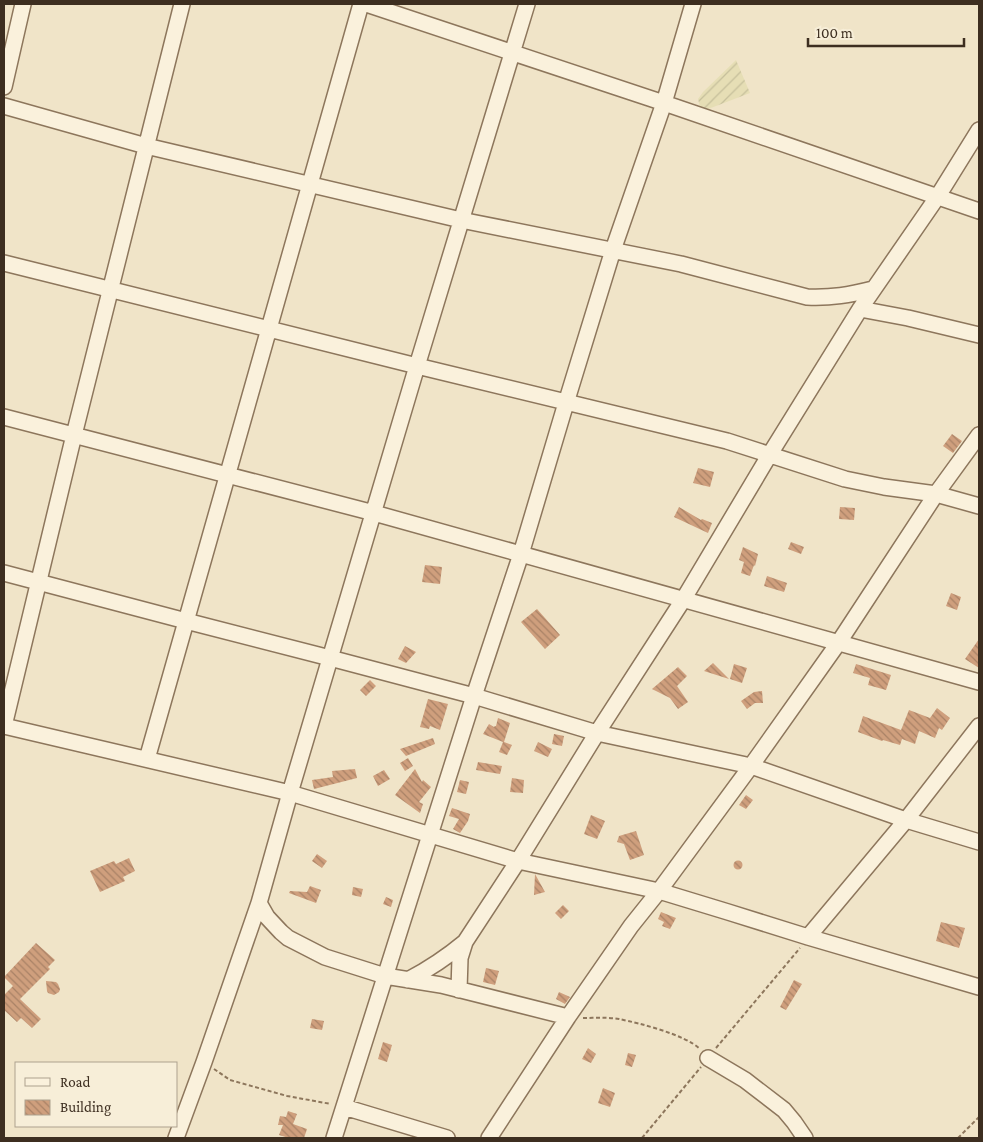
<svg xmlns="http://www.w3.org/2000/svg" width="983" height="1142" viewBox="0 0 983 1142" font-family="'Crimson Pro',serif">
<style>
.farmland{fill:url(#farmland-furrows)}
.building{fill:url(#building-back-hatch)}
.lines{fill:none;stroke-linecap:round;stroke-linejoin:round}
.minor-casing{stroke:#8d765c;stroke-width:18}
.path{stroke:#8d765c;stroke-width:2;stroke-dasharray:4 2.5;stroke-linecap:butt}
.minor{stroke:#faf1dc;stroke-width:15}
</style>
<defs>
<pattern id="farmland-furrows" width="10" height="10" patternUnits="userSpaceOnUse" patternTransform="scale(1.25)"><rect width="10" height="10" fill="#e6deb5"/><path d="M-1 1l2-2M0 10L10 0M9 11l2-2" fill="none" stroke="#c6bf9b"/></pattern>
<pattern id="building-back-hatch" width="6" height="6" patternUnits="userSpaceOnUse" patternTransform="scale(1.25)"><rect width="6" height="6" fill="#cf9f7d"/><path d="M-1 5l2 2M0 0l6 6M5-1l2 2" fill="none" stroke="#a98266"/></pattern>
</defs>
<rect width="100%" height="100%" fill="#f0e4c8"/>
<!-- farmland -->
<path class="farmland" d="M736,60L750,93L703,111L700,107L698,99L703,92Z"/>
<!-- building -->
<path class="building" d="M952,434L962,441L953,453L943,446Z
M698,468L714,472L710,487L693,483Z
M679,507L701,520L702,519L712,523L708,533L674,517Z
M840,507L855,508L854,520L839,519Z
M791,542L804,547L801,554L788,549Z
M743,547L758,554L755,566L754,565L750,576L741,573L744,562L739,560Z
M425,565L442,567L440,584L422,582Z
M767,576L787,583L784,592L764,586Z
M951,593L961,597L957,610L946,606Z
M537,609L560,635L545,649L521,622Z
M979,639V668L965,659Z
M405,646L416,652L406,663L398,659Z
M713,663L729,679L704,671Z
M734,664L747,668L742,683L730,679Z
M856,664L891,675L886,690L868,685L870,678L853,673Z
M678,667L687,676L677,686L688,702L678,709L670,698L652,689Z
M370,680L376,686L366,696L360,690Z
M762,691L763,703H755L747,709L741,701L754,692Z
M428,699L448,704L440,730L430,726L429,729L420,727Z
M937,708L950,718L942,730L939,728L935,738L919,731L915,744L902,739L900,745L883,740L882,741L858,732L863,716L901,730L909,710L930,718Z
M498,718L510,723L504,742L512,745L507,755L499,752L503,742L483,734L489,724L494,727L495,726H496Z
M554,734L564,736L562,746L552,744Z
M433,738L435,744L406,756L400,749Z
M538,742L552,749L548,757L534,751Z
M408,758L413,766L405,771L400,763Z
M478,762L502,766L500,774L476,770Z
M355,769L357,778L314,789L312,780L333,777L332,771Z
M415,769L422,782L423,780L431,787L419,802L423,804L420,813L395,795Z
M384,770L390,779L378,786L373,776Z
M512,778L524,780L523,793L510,792Z
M460,780L469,782L466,794L457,792Z
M746,795L753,800L746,809L739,805Z
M452,808L470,814L468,821L460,833L453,829L459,819L449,816Z
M591,815L605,821L597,839L584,834Z
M636,831L644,855L630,860L624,844L617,842L619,836Z
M317,854L327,861L322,868L312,861Z
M129,858L135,871L123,877L125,881L100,892L90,871L114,861L116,864Z
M733.5 865a4.5 4.5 0 1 1 9 0a4.5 4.5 0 1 1-9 0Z
M535,874L545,892L534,895Z
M310,886L321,890L316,903L289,893L290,891L307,892Z
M353,887L363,889L361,897L352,895Z
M386,897L393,900L391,907L383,904Z
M563,905L569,911L561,919L555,913Z
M661,912L676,918L670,929L662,926L664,922L658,919Z
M941,922L965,928L959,948L936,941Z
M36,943L55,960L48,967L50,969L20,999L41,1019L32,1028L21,1018L17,1022L4,1010V995L13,986L4,977Z
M486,968L499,971L495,985L483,982Z
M794,980L802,984L786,1010L780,1007Z
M46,981L56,982L58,984L60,989L59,992L54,995L48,993L47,991Z
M559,992L570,997L565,1004L556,999Z
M312,1019L324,1021L322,1030L310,1028Z
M383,1042L392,1045L387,1062L378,1059Z
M588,1048L596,1054L591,1063L582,1059Z
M628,1053L636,1055L632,1067L625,1065Z
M603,1088L615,1093L610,1107L598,1103Z
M288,1111L297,1114L293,1124L307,1129L304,1138H289L279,1135L283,1125H278L280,1116L286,1117Z"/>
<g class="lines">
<!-- minor casing -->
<g class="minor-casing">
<path id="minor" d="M366,4L664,103L979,211
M4,87L23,4
M4,106L146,146L461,220L681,264L807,297C832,298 849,295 873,289
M4,263L417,366L727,441L845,479L884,487L936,494L979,506
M860,309L908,318L979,335
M4,417L374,513L979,682
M4,573L186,621L330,658L474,696L597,733L751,766L906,820L979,842
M4,726L290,793L518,861L659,891L728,912L808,937L979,987
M4,726L74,435L182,4
M147,759L361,4
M259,903L267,917L281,932L288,938L325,957L385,976L441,985L568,1017
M808,937L906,820L979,726
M408,980C429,969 447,957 465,942L518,861L597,733L683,600L770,454L860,309L938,196L979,130
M459,990L460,958L465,942
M708,1058L745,1080L784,1110L794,1122L805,1138
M344,1107L447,1138
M176,1138L204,1062L259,903L290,793L417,366L527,4
M334,1138L474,696L521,554L566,403L613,250L664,103L693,4
M489,1138L568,1017L631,926L659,891L751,766L839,642L936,494L979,435"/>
</g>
<!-- path -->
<path class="path" d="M583,1018C595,1018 607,1017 619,1019C639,1023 686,1035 700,1049
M716,1048L800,948
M214,1069L230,1080L287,1096L331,1104
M642,1138L701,1067
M958,1138L979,1117"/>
<!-- minor -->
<use href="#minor" class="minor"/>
</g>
<!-- border -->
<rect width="983" height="1142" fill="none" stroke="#3d2e20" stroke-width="10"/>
<!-- legend -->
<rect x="15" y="1062" width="162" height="65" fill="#f7eed8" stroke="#ada18e"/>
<rect x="25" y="1078" width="25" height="8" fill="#faf1dc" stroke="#ada18e"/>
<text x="60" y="1087" font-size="15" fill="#3d2e20">Road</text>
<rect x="25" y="1100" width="25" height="15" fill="url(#building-back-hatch)" stroke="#ada18e"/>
<text x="60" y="1112" font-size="15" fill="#3d2e20">Building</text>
<!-- scale -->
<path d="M808 38v8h156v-8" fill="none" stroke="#3d2e20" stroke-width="2.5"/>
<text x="816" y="38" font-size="15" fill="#3d2e20" stroke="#f7eed8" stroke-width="4" paint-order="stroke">100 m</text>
</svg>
